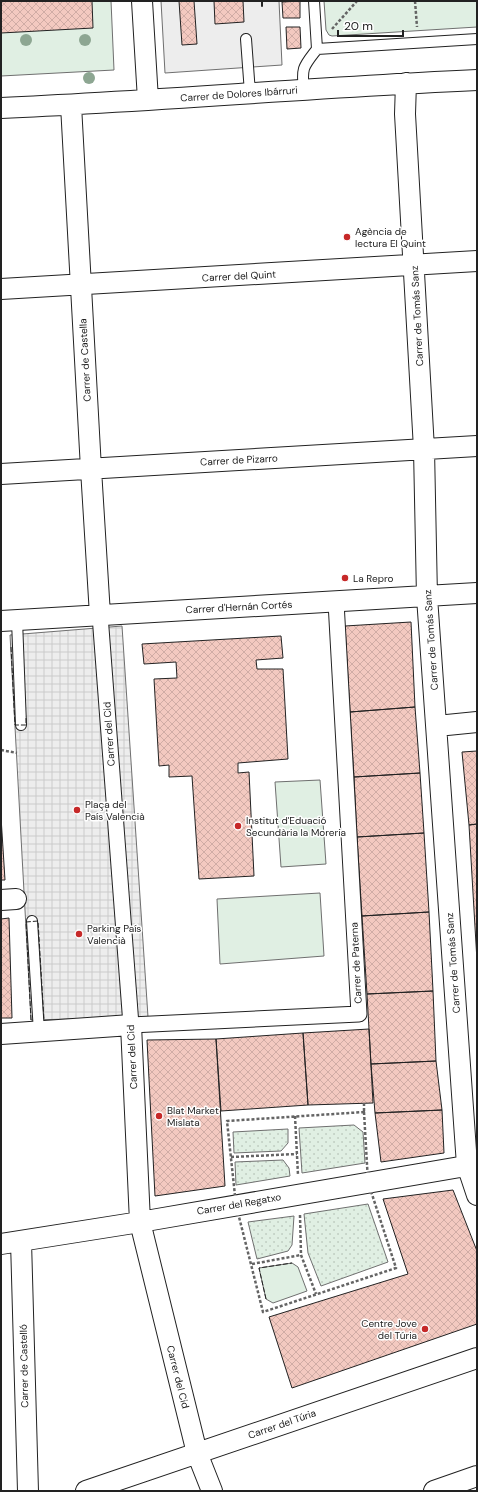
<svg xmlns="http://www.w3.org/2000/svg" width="478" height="1492" viewBox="0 0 478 1492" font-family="'DM Sans',sans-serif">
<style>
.grass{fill:url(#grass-dots);stroke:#6f6f6f}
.park{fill:#e0efe3;stroke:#6f6f6f}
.parking{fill:#ededed;stroke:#6f6f6f}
.plaza{fill:url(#plaza-grid);stroke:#6f6f6f}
.building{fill:url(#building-cross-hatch);stroke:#222}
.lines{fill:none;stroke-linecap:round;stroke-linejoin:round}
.service-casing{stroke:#222;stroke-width:12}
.pedestrian-casing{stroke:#222;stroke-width:17}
.minor-casing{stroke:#222;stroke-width:22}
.path{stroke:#646464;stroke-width:2.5;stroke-dasharray:3 2;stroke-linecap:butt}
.service{stroke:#fff;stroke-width:10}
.pedestrian{stroke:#fff;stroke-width:15}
.minor{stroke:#fff;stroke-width:20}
.fence{stroke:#222;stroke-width:1;stroke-dasharray:5 2;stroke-linecap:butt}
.wall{stroke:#222;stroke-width:2}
.tree{fill:#8da692}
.poi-dot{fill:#c62828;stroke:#fff;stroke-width:1.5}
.labels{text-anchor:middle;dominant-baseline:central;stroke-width:3;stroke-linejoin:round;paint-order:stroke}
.street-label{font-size:10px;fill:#222;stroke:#fff}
.poi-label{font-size:10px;fill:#222;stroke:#fff;text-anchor:start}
</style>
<defs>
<pattern id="grass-dots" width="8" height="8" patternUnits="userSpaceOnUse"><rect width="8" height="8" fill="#e0efe3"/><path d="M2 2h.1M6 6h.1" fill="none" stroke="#c0cdc2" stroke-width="1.8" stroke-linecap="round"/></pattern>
<pattern id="plaza-grid" width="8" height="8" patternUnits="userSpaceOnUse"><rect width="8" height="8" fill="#ededed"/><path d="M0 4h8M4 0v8" fill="none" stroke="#cbcbcb"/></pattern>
<pattern id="building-cross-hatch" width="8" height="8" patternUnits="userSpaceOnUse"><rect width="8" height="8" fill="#f3c9c0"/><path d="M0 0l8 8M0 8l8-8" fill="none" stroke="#d0aca5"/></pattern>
</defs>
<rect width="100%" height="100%" fill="#fff"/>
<!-- grass -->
<path class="grass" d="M354,1125L363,1132L365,1163L302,1173L299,1128Z
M288,1129V1143L281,1151L234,1153L233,1132Z
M283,1160L289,1168L290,1176L236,1185L235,1162Z
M368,1204L388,1262L321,1286L308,1253L304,1214Z
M294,1216L292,1245L288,1251L257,1259L248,1222Z"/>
<!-- park -->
<path class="park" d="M1,1H111L114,70L1,76Z
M324,1H477V27L332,36L329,35L326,30Z
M320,780L326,864L281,867L275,782Z
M320,893L324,956L220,964L217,899Z
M292,1263L298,1267L307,1291L273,1303L266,1299L259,1268Z"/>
<!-- parking -->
<path class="parking" d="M161,1H279L282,65L165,73Z"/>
<!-- plaza -->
<path class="plaza" d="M122,626L148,1017L31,1020L10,635Z"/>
<!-- building -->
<path class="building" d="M1,1H92L93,28L1,33Z
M179,1H194L197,44L182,45Z
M214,1H243L244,22L215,24Z
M300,1V18H283L282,2Z
M286,27H300L301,48L287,49Z
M411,622L415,707L350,712L345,626Z
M281,636L283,658L256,660L257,669H283L288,759L238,763V773L249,772L254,876L199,879L192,776L169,777V765L159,766L154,679L177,678L176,662L144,664L142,644Z
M415,707L420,773L354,777L350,712Z
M477,751V824L469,825L462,752Z
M420,773L424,833L357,837L354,777Z
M1,817L5,880H1Z
M477,824V961L469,825Z
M424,833L429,912L362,916L357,837Z
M429,912L433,991L367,994L362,916Z
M9,918L12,1018H1V919Z
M433,991L436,1061L371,1064L367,994Z
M369,1029L373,1103L308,1105L303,1033Z
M303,1033L308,1105L221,1111L216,1039Z
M216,1039L225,1186L155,1196L147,1040Z
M436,1061L442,1110L375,1113L371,1064Z
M442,1110L444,1153L381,1162L375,1113Z
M453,1190L477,1251V1324L292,1388L269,1317L408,1274L383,1199Z"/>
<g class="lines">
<!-- service casing -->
<g class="service-casing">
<path id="service" d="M246,39L250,93
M317,49L477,39
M304,90C301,67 304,66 317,49L314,1
M17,620L21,725
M32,921L39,1032"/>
</g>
<!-- pedestrian casing -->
<g class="pedestrian-casing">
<path id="pedestrian" d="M100,615L131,1025L359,1014L336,602"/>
</g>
<!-- minor casing -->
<g class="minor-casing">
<path id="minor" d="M142,1L148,100
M406,83L405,114L424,449L427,597L467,1165L477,1195
M71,105L91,469L100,615
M1,108C160,101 318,87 477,80
M1,289L477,261
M1,474L477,446
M1,621L477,593
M437,726L477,722
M1,900L16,899
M1,1034L131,1025L140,1222L197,1453L212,1491
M21,1241L28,1491
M1,1244L140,1222L477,1164
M86,1491L477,1358
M434,1491L477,1476"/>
</g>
<!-- path -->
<path class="path" d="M415,1L417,27
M332,29L357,1
M1,750L17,753
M364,1103V1112
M364,1112L368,1182L396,1268L263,1312L236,1205L227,1121Z
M295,1116L298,1175
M231,1157L297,1154
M300,1215L301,1255L316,1294
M252,1264L301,1255"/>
<!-- service -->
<use href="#service" class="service"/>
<!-- pedestrian -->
<use href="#pedestrian" class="pedestrian"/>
<!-- minor -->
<use href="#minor" class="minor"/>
<!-- fence -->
<path class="fence" d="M11,647L15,725H26V716
M31,1020L26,922L38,921L44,1020
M266,1299L259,1268L292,1263"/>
<!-- wall -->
<path class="wall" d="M262,1V6"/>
</g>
<!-- trees -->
<g class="tree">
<circle cx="26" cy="40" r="6"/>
<circle cx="85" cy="40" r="6"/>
<circle cx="89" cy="78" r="6"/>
</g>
<!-- markers -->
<g class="poi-dot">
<circle cx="347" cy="237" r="4"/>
<circle cx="345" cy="578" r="4"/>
<circle cx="77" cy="810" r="4"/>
<circle cx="238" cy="826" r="4"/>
<circle cx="79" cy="934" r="4"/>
<circle cx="159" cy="1116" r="4"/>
<circle cx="425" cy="1329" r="4"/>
</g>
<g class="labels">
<!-- street labels -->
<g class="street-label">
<text transform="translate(239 94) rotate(-4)">Carrer de Dolores Ibárruri</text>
<text transform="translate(239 276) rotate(-3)">Carrer del Quint</text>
<text transform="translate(417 316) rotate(-93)">Carrer de Tomás Sanz</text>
<text transform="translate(85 360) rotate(-93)">Carrer de Castella</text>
<text transform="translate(239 460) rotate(-3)">Carrer de Pizarro</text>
<text transform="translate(239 607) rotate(-3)">Carrer d'Hernán Cortés</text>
<text transform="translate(431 640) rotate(-94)">Carrer de Tomás Sanz</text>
<text transform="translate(109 734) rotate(-94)">Carrer del Cid</text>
<text transform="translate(356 963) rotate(-93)">Carrer de Paterna</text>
<text transform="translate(453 963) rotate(-94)">Carrer de Tomás Sanz</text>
<text transform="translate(132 1057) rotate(-93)">Carrer del Cid</text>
<text transform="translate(239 1204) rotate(-10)">Carrer del Regatxo</text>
<text transform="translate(24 1366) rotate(-91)">Carrer de Castelló</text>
<text transform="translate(178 1377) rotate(76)">Carrer del Cid</text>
<text transform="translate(282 1424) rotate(-19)">Carrer del Túria</text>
</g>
<!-- poi labels -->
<g class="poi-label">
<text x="355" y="231">Agència de<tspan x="355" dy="12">lectura El Quint</tspan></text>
<text x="353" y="578">La Repro</text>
<text x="85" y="804">Plaça del<tspan x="85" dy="12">País Valencià</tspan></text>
<text x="246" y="820">Institut d'Eduació<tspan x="246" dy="12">Secundària la Moreria</tspan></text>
<text x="87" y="928">Parking País<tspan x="87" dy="12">Valencià</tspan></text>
<text x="167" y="1110">Blat Market<tspan x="167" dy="12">Mislata</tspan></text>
<text x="417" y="1323" text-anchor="end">Centre Jove<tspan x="417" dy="12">del Túria</tspan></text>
</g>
</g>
<!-- border -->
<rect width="478" height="1492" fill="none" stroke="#222222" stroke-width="4"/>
<!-- scale -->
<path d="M338 30v6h65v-6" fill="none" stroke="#222222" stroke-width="2"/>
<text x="344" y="30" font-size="12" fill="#222222" stroke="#ffffff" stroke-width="3" paint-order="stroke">20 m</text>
</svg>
